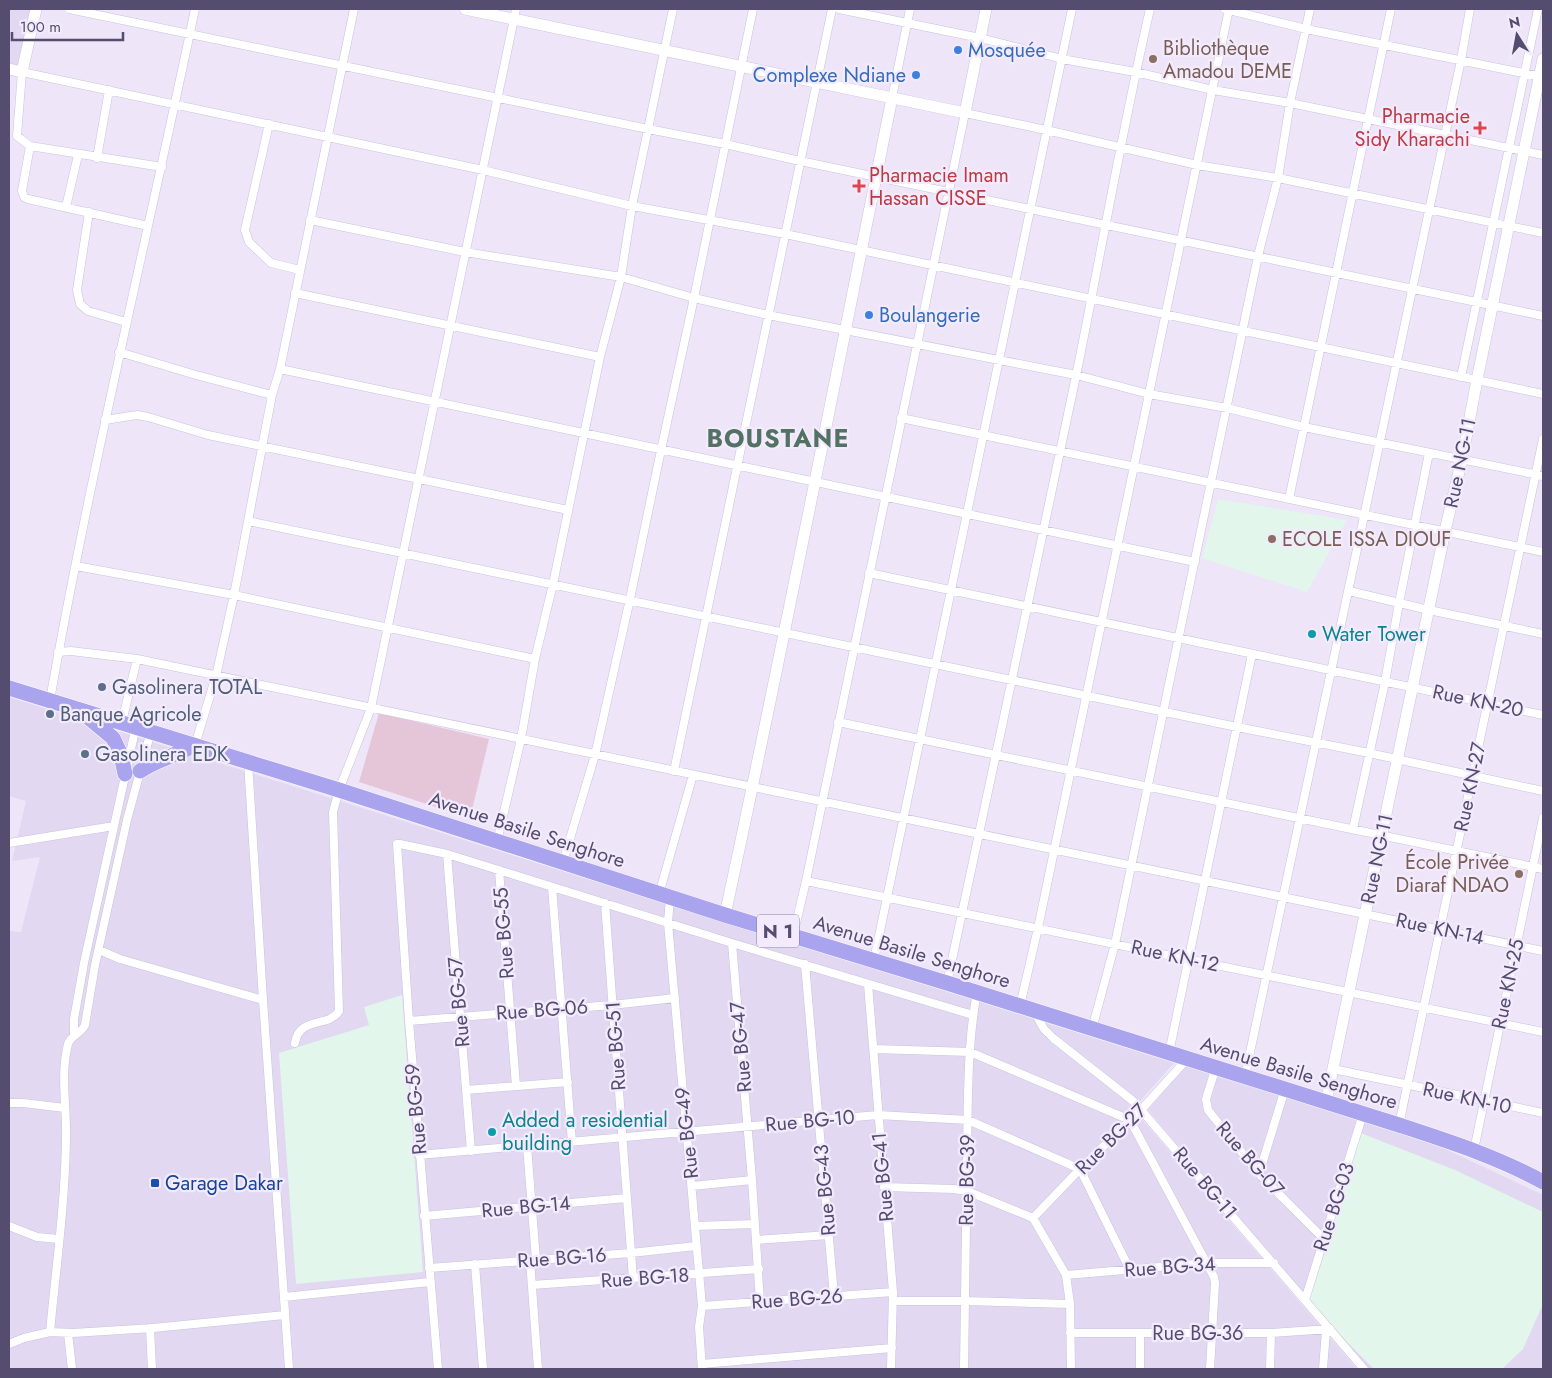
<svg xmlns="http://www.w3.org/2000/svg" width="1552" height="1378" viewBox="0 0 1552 1378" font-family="Jost,sans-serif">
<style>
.residential{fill:#e2d8f2}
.education{fill:#e2f6eb}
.green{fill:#e5c6d8}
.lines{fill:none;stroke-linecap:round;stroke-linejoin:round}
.street-casing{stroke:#cac2dd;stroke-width:9}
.secondary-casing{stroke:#ccc3e3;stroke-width:12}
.highway-casing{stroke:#fff;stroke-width:16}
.street{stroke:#fff;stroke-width:8}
.secondary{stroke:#fff;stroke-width:11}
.highway{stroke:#aaa3ed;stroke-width:15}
.shop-dot{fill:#3f7fe0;stroke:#f3ebfd;stroke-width:2}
.education-dot{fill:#8d6e63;stroke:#f3ebfd;stroke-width:2}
.health-dot{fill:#e0444e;stroke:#f3ebfd;stroke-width:2}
.culture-dot{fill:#0f9aa8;stroke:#f3ebfd;stroke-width:2}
.service-dot{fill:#5c6f8a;stroke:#f3ebfd;stroke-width:2}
.transit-dot{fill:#1a4fb4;stroke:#f3ebfd;stroke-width:2}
.labels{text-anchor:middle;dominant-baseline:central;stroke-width:4.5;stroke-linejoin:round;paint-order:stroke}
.shield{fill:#f3ebfd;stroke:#847c9a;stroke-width:1}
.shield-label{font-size:19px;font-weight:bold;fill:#544d6f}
.education-label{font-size:20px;fill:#785e54;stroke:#f3ebfd;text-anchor:start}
.shop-label{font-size:20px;fill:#366cbe;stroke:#f3ebfd;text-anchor:start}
.health-label{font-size:20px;fill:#be3a42;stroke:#f3ebfd;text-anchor:end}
.street-label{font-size:20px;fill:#544d6f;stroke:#f3ebfd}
.culture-label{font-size:20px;fill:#0d838f;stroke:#f3ebfd;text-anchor:start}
.service-label{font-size:20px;fill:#4e5e75;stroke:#f3ebfd;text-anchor:start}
.transit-label{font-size:20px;fill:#164399;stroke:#f3ebfd;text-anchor:start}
.district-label{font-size:25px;font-weight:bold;letter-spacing:1px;fill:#547263;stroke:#f3ebfd}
</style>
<rect width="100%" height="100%" fill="#eee5f9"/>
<!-- residential -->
<path class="residential" d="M9,9H31L19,67L9,65Z
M9,697L1174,1063L1133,1109L1357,1369H9V931L21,932L40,857L12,861L26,801L9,796Z
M1186,1064L1439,1146L1543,1195V1369H1368L1148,1110Z"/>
<!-- education -->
<path class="education" d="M1218,499L1231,501L1347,520L1307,592L1202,558Z
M402,995L423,1272L296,1284L279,1053L369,1025L364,1007Z
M1358,1132L1455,1170L1543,1212V1304L1523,1349L1502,1369H1374L1305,1300Z"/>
<!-- green -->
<path class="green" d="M379,713L489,739L470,818L359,782Z"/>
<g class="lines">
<!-- street casing -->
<g class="street-casing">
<path id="street" d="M69,9L648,129L725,144L800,161L1543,316
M839,9L980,38L1062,59L1135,72L1213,90L1290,103L1543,155
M1225,9L1306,29L1543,77
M892,98L910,9
M269,124L245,230L249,242L271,263L300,270
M30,146L162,167
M97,158L109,90
M66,207L78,155
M89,212L77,290L80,304L88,311L126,322
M310,220L465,252L621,277L694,298L768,315L1076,375L1149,394L1227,408L1304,427L1543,476
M148,226L28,199L24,197L22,191L30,146L17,136L22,72L483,170L632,206L785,234L1543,394
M295,293L600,357
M119,352L196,375L272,395
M280,369L1195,562
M1461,377L1538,9
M901,418L1543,552
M105,420L137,415L148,417L208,435L568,510
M1289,499L1391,9
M248,521L1237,727L1369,753L1543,791
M76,566L234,595L535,659
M869,573L1543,715
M1349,591L1429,610L1543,634
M58,652L71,651L137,659L1543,951
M50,700C91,468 147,239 195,9
M122,722L137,659
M838,722L1543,869
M195,745L216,676L234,595L272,395L280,369L354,9
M248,762L263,1000L289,1369
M674,771L832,9
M1353,829L1385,682L1399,603L1429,453
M497,842L521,739L535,659L553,584L600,357L621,277L632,206L673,9
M9,843L114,826
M447,854L471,1151
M563,862L595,755L630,599L661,450L694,298L753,9
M499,870L516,1086
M806,881L1543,1032
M552,887L572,1142
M659,894L693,775
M670,897L668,923L702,1306L699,1327L702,1369
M605,903L633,1279
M793,936L806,881L965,113L1046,130L1197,165L1278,178L1543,233
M732,943L752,1180L760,1302
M99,950L120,959L263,1000
M874,960L1072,9
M805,964L834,1296
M947,983C991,781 1033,578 1076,376C1101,254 1122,130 1150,9
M868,984L893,1292L891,1369
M1020,1006L1038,928L1229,9
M1035,1013L1044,1029L1053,1038L1133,1101L1141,1110L1364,1369
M409,1021L612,1005L675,998
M1092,1029L1115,944L1258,256L1278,178L1290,103L1310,9
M74,1035V1019L84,963L136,726
M295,1043C299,1016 329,1028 339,1011L333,812L339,790L371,708L516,9
M874,1049L970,1052L1130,1120L1214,1277L1215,1283L1210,1369
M1169,1053L1252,654
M1216,1067L1206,1099L1208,1110L1259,1174L1324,1239
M1333,1069L1543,1113
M1245,1076L1461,60L1470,9
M466,1090L568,1082
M9,1103H23L65,1108
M1399,1125L1543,439
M527,1146L536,1260
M1474,1150L1543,818
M419,1155L878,1115L968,1120L1080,1169L1130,1270
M1259,1174L1285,1089
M692,1186L752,1180
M884,1187L954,1189L967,1191L1033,1218L1066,1275L1070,1304L1071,1369
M424,1216L627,1198
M1033,1218L1080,1169L1141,1110L1187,1059
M9,1226L37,1237L59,1239
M695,1226L755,1224
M756,1240L829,1235
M530,1260L538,1369
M475,1264L483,1369
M429,1268L631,1253L696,1246
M1066,1275L1207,1263H1274
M532,1285L759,1269
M284,1297L430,1282
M1305,1300L1363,1114
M893,1301H965L1070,1304
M702,1306L893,1292
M150,1328L152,1369
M50,1332C56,1268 65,1204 66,1139C67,1108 60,1075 68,1044C71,1035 81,1034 85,1025L95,965L127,820L151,731
M68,1333L72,1369
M1070,1333H1271L1330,1329
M9,1344L24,1338L50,1332L73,1333L153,1328L285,1315
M702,1364L892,1348
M438,1369L409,1021L397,844H400L447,854L732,943L973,1015
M964,1369C965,1298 966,1227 967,1156C968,1101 967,1046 977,992
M1140,1369V1333
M1270,1369L1271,1333
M1323,1369L1326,1331"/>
</g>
<!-- secondary casing -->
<g class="secondary-casing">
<path id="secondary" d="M465,9L965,113L986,9
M9,69L22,72L36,9
M725,915C784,643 837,370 892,98
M1326,1102L1445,531L1462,459L1477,380L1543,59"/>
</g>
<!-- highway casing -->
<g class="highway-casing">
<path id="highway" d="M9,688L339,790L725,915L947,983L1399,1125C1448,1141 1498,1157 1543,1182
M84,714L113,738L121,755L125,774
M140,771C158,759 176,756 194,745"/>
</g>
<!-- street -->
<use href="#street" class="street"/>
<!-- secondary -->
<use href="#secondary" class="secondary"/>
<!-- highway -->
<use href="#highway" class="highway"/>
</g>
<!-- markers -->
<g class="shop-dot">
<circle cx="958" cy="50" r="5"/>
<circle cx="916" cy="75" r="5"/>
<circle cx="869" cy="315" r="5"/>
</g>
<g class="education-dot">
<circle cx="1153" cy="59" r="5"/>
<circle cx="1272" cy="539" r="5"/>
<circle cx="1519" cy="874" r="5"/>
</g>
<g class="health-dot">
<path d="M1477.5 120.5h5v5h5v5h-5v5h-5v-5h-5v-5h5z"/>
<path d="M856.5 178.5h5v5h5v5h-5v5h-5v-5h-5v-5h5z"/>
</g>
<g class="culture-dot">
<circle cx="1312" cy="634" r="5"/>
<circle cx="492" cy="1132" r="5"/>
</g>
<g class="service-dot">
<circle cx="102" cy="687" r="5"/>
<circle cx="50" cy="714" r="5"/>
<circle cx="85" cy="754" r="5"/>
</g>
<rect class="transit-dot" x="150" y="1178" width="10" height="10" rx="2.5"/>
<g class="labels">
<!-- shield labels -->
<rect class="shield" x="757" y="914.5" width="42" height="33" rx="4"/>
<g class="shield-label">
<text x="778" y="931">N 1</text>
</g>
<!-- education labels -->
<g class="education-label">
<text x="1163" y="48">Bibliothèque<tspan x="1163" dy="23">Amadou DEME</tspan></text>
<text x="1282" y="539">ECOLE ISSA DIOUF</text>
<text x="1509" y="862" text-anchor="end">École Privée<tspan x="1509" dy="23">Diaraf NDAO</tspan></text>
</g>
<!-- shop labels -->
<g class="shop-label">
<text x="968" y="50">Mosquée</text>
<text x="906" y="75" text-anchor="end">Complexe Ndiane</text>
<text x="879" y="315">Boulangerie</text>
</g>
<!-- health labels -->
<g class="health-label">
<text x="1470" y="116">Pharmacie<tspan x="1470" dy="23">Sidy Kharachi</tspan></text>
<text x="869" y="175" text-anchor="start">Pharmacie Imam<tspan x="869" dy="23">Hassan CISSE</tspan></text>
</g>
<!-- street labels -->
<g class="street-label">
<text transform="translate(1460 463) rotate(-78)">Rue NG-11</text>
<text transform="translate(1478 701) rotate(12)">Rue KN-20</text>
<text transform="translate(1470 787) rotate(-78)">Rue KN-27</text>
<text transform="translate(527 830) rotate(18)">Avenue Basile Senghore</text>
<text transform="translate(1377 859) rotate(-78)">Rue NG-11</text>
<text transform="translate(1440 929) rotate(12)">Rue KN-14</text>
<text transform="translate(504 933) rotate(-94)">Rue BG-55</text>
<text transform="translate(912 952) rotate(17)">Avenue Basile Senghore</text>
<text transform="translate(1175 956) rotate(12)">Rue KN-12</text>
<text transform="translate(1508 984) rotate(-78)">Rue KN-25</text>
<text transform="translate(459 1002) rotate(-95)">Rue BG-57</text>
<text transform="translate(542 1010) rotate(-4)">Rue BG-06</text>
<text transform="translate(616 1046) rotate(-94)">Rue BG-51</text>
<text transform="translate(741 1047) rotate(-95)">Rue BG-47</text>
<text transform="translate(1299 1073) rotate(17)">Avenue Basile Senghore</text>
<text transform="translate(1467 1098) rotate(12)">Rue KN-10</text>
<text transform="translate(416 1109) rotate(-95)">Rue BG-59</text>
<text transform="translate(810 1121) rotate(-5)">Rue BG-10</text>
<text transform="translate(687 1133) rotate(-96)">Rue BG-49</text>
<text transform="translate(1111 1139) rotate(-45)">Rue BG-27</text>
<text transform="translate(1250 1159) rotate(49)">Rue BG-07</text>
<text transform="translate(883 1177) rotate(-95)">Rue BG-41</text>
<text transform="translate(967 1180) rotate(-89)">Rue BG-39</text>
<text transform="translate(1205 1183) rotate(50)">Rue BG-11</text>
<text transform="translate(825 1190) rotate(-95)">Rue BG-43</text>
<text transform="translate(526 1207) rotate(-5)">Rue BG-14</text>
<text transform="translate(1334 1207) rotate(-72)">Rue BG-03</text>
<text transform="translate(562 1258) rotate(-4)">Rue BG-16</text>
<text transform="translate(1170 1267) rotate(-4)">Rue BG-34</text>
<text transform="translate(645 1278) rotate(-4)">Rue BG-18</text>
<text transform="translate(797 1299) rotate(-4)">Rue BG-26</text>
<text x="1198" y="1333">Rue BG-36</text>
</g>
<!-- culture labels -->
<g class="culture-label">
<text x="1322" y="634">Water Tower</text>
<text x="502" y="1120">Added a residential<tspan x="502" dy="23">building</tspan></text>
</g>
<!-- service labels -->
<g class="service-label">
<text x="112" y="687">Gasolinera TOTAL</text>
<text x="60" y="714">Banque Agricole</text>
<text x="95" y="754">Gasolinera EDK</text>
</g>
<!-- transit labels -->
<g class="transit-label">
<text x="165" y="1183">Garage Dakar</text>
</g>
<!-- district labels -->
<g class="district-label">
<text x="778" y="438">BOUSTANE</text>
</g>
</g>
<!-- border -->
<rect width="1552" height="1378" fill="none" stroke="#544d6f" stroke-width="20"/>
<!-- north arrow -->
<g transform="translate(1517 35) rotate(349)" stroke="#f3ebfd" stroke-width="4" paint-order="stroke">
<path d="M0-4L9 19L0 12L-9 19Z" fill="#544d6f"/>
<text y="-8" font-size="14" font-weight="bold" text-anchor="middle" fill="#544d6f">N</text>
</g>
<!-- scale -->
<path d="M12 32v8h111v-8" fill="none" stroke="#544d6f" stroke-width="2.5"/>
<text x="20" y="32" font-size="15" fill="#544d6f" stroke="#f3ebfd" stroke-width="4" paint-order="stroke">100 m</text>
</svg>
